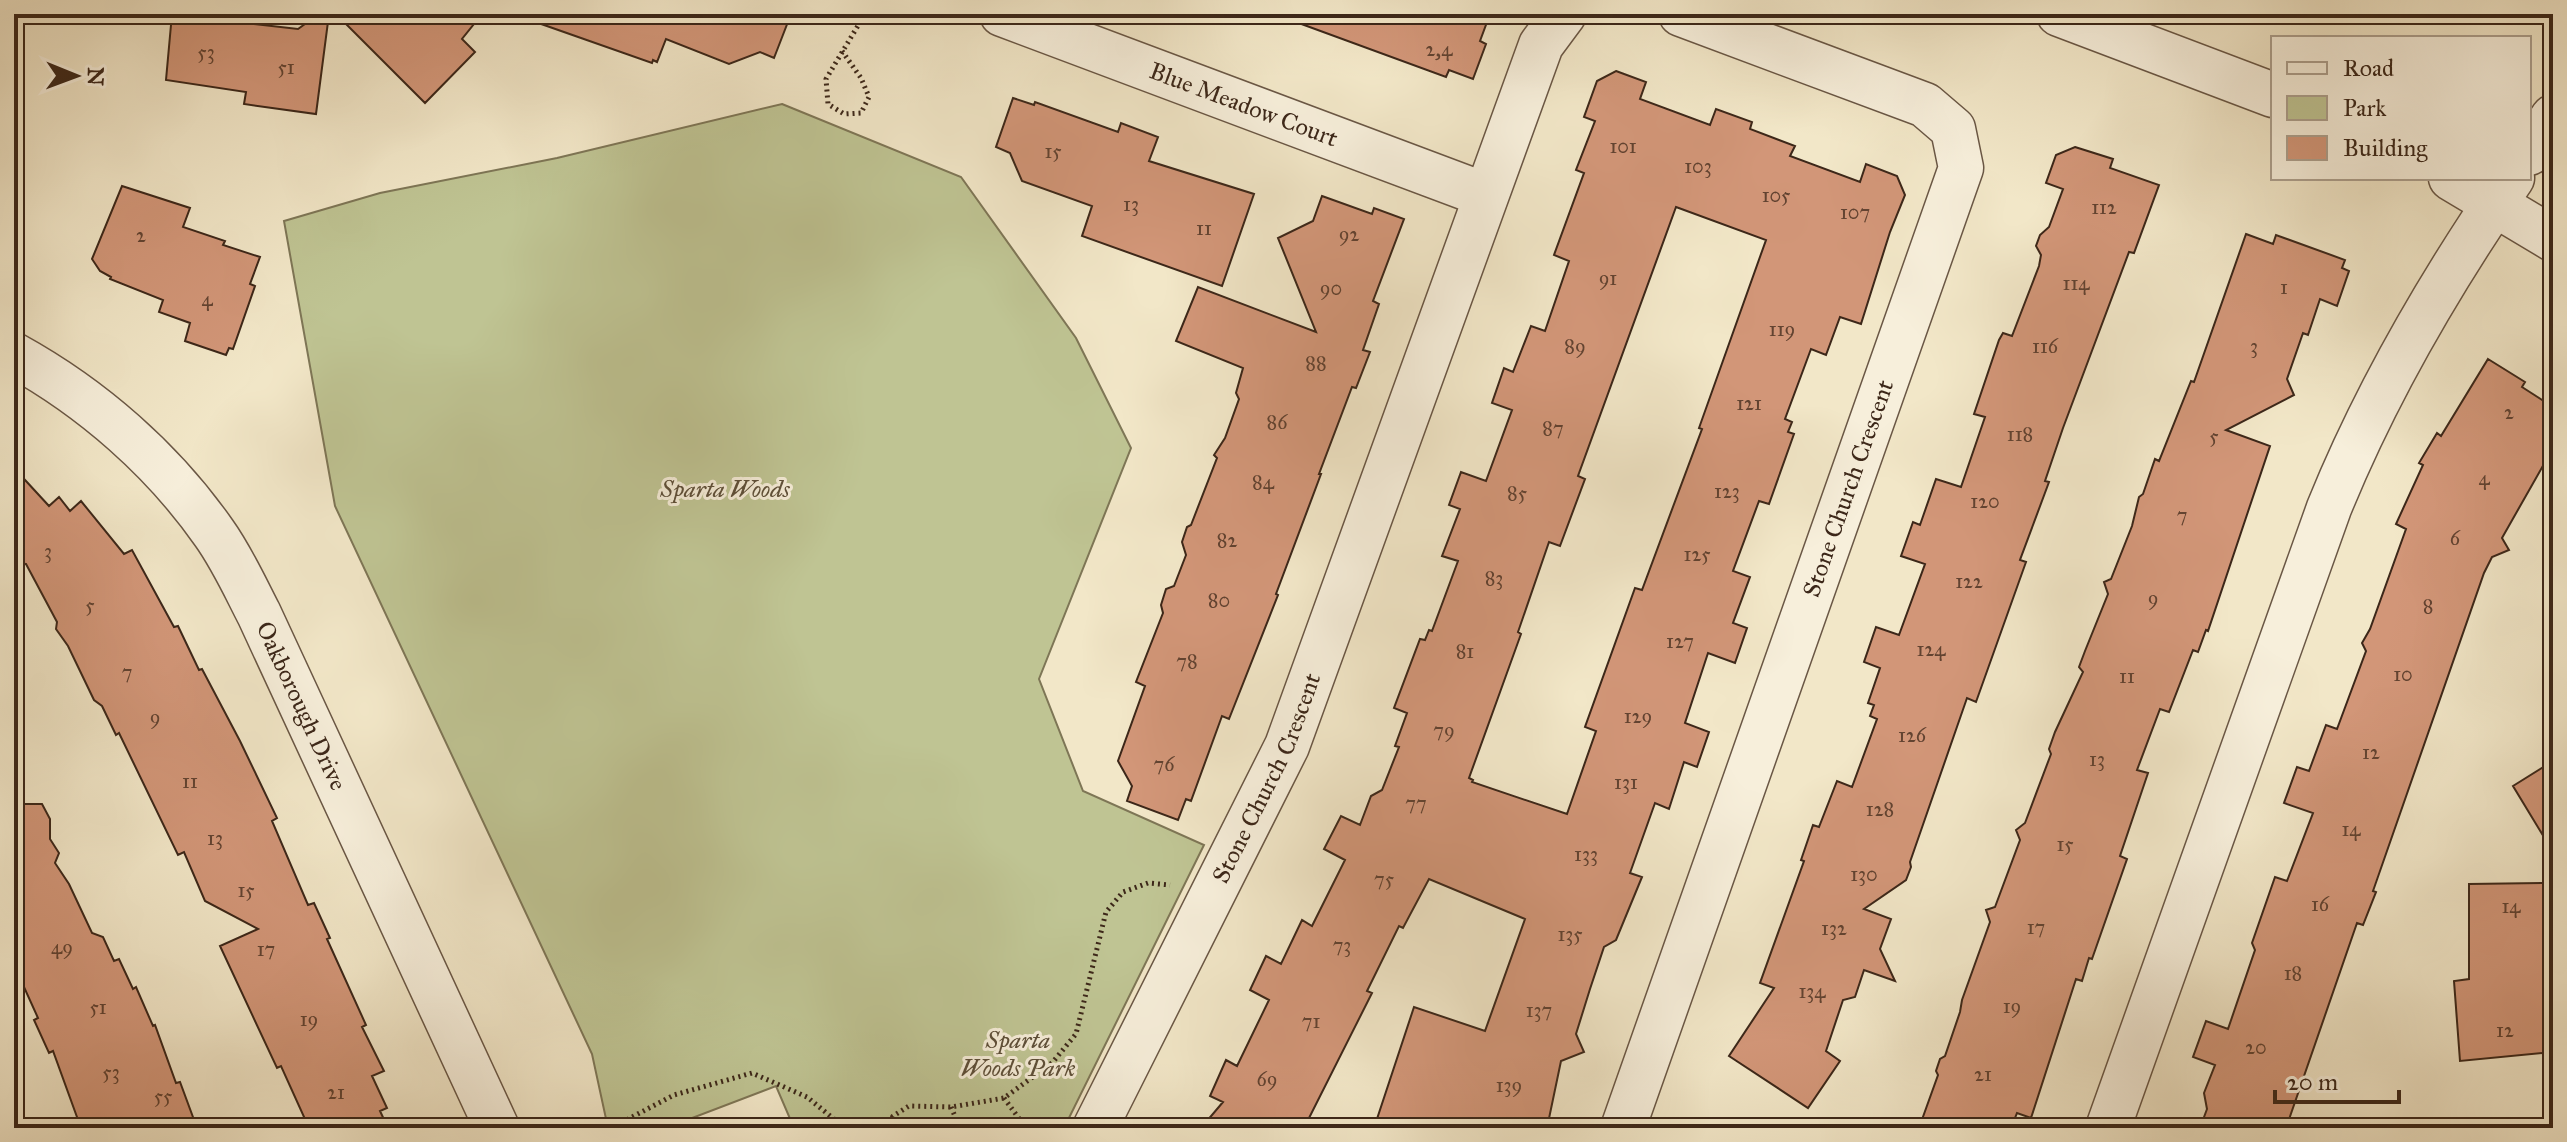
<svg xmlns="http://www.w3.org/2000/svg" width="2567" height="1142" viewBox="0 0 2567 1142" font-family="'IM FELL Great Primer',serif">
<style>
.green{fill:#bfc493;stroke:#7e7656;stroke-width:2}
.building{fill:#d29678;stroke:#3c2719;stroke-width:2;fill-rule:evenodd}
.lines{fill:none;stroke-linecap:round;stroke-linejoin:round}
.minor-casing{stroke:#6a5745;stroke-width:47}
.path{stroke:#3c2719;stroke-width:5;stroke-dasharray:2 4;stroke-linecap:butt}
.minor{stroke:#f7efdb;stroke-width:44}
.labels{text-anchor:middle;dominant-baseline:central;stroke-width:6;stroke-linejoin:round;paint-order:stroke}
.number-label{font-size:20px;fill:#624331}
.street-label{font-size:24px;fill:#3c2719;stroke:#f7efdb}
.park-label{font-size:24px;font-style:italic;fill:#5d4e38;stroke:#f7efdb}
</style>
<rect width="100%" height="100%" fill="#f2e7c8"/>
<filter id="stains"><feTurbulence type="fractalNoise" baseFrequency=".0025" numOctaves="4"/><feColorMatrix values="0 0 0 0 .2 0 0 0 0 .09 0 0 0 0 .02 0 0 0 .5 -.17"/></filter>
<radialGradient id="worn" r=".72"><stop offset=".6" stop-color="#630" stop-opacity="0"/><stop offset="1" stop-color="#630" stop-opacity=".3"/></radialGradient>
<!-- green -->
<path class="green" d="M782,104L961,177L1076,338L1131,448L1039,679L1083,791L1204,845L1064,1128H794L776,1086L666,1128H608L592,1054L335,506L284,221L380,193L557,158Z"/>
<!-- building -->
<path class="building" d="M172,14H247L246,23L298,29L319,14H329L316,114L244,104L246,92L166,80Z
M336,14H482L462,39L475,52L425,103Z
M528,14H791L774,58L760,52L729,64L666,39L657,62L653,60L652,63L527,19Z
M1285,14H1490L1480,41L1486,44L1473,79L1449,70L1446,77L1285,18Z
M1616,71L1646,82L1640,99L1710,125L1716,109L1752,122L1750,129L1795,146L1790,156L1860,182L1866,164L1897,176L1905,195L1890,232L1861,324L1840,317L1826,355L1811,349L1785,419L1792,422L1788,432L1794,434L1769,504L1759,501L1733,571L1750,577L1733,623L1747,628L1735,663L1708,653L1685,723L1709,732L1697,767L1684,762L1669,809L1655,803L1630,873L1642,877L1616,940L1604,947L1590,989L1576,1034L1584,1052L1561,1061L1547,1128H1374L1414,1007L1485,1031L1525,919L1429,879L1403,928L1399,926L1367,991L1372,993L1304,1128H1201L1223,1102L1210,1096L1226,1060L1237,1066L1269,1000L1250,990L1266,956L1281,964L1302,920L1312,926L1345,860L1324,849L1341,816L1360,825L1371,796L1382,790L1399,747L1395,746L1407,713L1394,708L1420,639L1425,640L1429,630L1432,631L1458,561L1442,556L1460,509L1449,505L1461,472L1486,481L1512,410L1492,403L1504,368L1513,372L1531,326L1545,331L1569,261L1554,255L1584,173L1576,170L1595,121L1584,117L1597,81ZM1676,207L1766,240L1699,428L1702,429L1642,590L1635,588L1585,727L1596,731L1567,814L1472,782L1473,780L1469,778L1521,634L1518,632L1549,542L1560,546L1585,479L1578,476Z
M1013,98L1034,105L1035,102L1118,132L1121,123L1158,137L1149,161L1254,194L1222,286L1082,236L1092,206L1022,181L1010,153L996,147Z
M2075,147L2113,159L2110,168L2159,185L2134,253L2129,252L2063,428L2045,481L2049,482L2020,560L2026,562L1976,702L1967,698L1910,862L1911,867L1906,880L1864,909L1891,919L1880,949L1895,981L1864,970L1855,997L1843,1000L1826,1051L1840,1061L1808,1108L1729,1056L1774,988L1760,983L1804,861L1801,860L1813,825L1819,827L1837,781L1852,787L1877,719L1870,716L1874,705L1868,703L1880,668L1864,662L1876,627L1899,635L1925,564L1901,556L1913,522L1920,525L1936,479L1961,487L1985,417L1974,414L1999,340L2003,333L2012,336L2039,266L2041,255L2036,246L2040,235L2049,227L2063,189L2046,183L2056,155Z
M122,186L190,208L183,227L225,241L223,245L260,257L250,284L255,286L233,349L229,348L226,355L185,341L190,323L159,312L163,300L110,279L111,277L100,271L92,259Z
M1322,196L1372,214L1374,208L1404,219L1373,301L1379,304L1363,350L1370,352L1356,388L1352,387L1319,474H1321L1276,594L1278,595L1229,719L1222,716L1191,801L1186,799L1178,820L1127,801L1132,786L1118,761L1145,686L1136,682L1163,613L1161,605L1166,589L1174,586L1186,555L1182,542L1187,527L1191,525L1217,458L1214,455L1225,438L1239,399L1236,393L1243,368L1176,341L1198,287L1316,332L1278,238L1313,221Z
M2246,234L2273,244L2276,235L2345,260L2342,268L2349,271L2337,306L2320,299L2308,335L2303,333L2287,379L2294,395L2226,430L2270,446L2208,631L2206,630L2198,652L2193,650L2169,712L2160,709L2137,770L2148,773L2120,856L2127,859L2092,959L2089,958L2082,981L2076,979L2031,1118L2017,1113L2011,1128H1919L1938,1075L1936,1071L1940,1059L1945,1056L1960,1012L1962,1000L1990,922L1986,910L1995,907L2020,840L2016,830L2025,823L2051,754L2049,749L2055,732L2083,672L2079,667L2085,651L2108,594L2104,582L2111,579L2132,526L2139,497L2143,494L2155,459L2159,461L2191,381L2194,382Z
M2488,359L2525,382L2522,387L2553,407V448L2502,538L2509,550L2492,557L2484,573L2373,891L2376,892L2363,925L2357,923L2286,1128H2200L2207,1109L2204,1093L2215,1065L2193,1057L2206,1021L2228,1029L2255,950L2252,943L2275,877L2287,881L2313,813L2284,803L2297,767L2309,771L2326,725L2337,729L2366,651L2362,643L2370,629L2406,529L2396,524L2423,465L2419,463L2437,433L2441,436Z
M14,468L49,506L59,497L70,511L81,501L124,554L132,550L174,627L178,626L199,670L202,669L240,741L277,818L272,821L308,905L314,903L330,938L327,939L366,1025L362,1027L384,1071L372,1076L387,1108L380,1111L388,1128H309L281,1066L277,1068L220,946L258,929L205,901L184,852L178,855L119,733L116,735L102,706L94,700L68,646L56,629L57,622L26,564L14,563Z
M2553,761V852L2513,786Z
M14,804H42L50,819V839L59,853L55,863L69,884L92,933L103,937L114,961L119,959L133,989L136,987L153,1026L155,1025L176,1083L180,1082L197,1128H81L53,1051L49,1053L34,1020L38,1018L14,965Z
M2550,883V1007H2553V1052L2460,1061L2454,981L2469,979V884Z"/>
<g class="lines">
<!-- minor casing -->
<g class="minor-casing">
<g id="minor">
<path id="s1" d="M1002,14L1485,195"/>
<path d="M2059,14L2273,95"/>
<path d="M2529,153L2553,117"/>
<path d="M2451,178L2553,239"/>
<path id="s2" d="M14,355C92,398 163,460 214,533C232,558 245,587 259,614L497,1128"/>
<path id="s3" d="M1095,1128L1287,746L1541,45L1564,14"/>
<path id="s4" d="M1623,1128L1961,168L1953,129L1925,105L1681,14"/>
<path d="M2108,1128L2329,508C2376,392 2441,281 2512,178"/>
</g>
</g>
<!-- path -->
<path class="path" d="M842,51L861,78L869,97L861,113L844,114L828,104L826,79L865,14
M1004,1098L1026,1128
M951,1107L960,1128
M611,1128L674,1095L752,1073L807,1097L845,1128
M886,1128L893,1116L909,1106L951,1107L1004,1098L1052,1063L1076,1034L1106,912L1123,892L1148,883L1170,885"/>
<!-- minor -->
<use href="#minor" class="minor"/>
</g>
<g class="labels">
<!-- number labels -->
<g class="number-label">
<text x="1439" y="49">2,4</text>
<text x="206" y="52">53</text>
<text x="286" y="67">51</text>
<text x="1623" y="146">101</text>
<text x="1053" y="151">15</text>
<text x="1698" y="166">103</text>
<text x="1776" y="195">105</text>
<text x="1131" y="204">13</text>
<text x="2104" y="207">112</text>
<text x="1855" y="212">107</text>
<text x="1204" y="228">11</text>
<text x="1349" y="234">92</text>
<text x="141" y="235">2</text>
<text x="1608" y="278">91</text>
<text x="2076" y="283">114</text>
<text x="2284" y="287">1</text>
<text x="1331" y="288">90</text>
<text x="207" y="299">4</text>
<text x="1782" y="329">119</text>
<text x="1575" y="346">89</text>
<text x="2045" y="346">116</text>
<text x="2254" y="346">3</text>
<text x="1316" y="363">88</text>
<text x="1749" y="403">121</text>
<text x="2509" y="412">2</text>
<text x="1277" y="422">86</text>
<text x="1553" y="428">87</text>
<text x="2020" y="434">118</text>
<text x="2214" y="436">5</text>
<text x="2484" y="478">4</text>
<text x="1263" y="482">84</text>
<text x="1727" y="491">123</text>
<text x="1517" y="493">85</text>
<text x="1985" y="501">120</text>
<text x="2182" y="515">7</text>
<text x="2455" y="538">6</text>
<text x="1227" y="540">82</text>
<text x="48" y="551">3</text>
<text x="1697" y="554">125</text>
<text x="1494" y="578">83</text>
<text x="1969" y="581">122</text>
<text x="2153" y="598">9</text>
<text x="1219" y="600">80</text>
<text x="90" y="605">5</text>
<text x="2428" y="606">8</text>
<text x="1680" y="641">127</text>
<text x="1931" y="649">124</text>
<text x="1465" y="651">81</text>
<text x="1187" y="661">78</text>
<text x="127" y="672">7</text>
<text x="2403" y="674">10</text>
<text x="2127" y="676">11</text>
<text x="1638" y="716">129</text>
<text x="155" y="717">9</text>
<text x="1444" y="730">79</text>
<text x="1912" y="735">126</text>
<text x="2371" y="752">12</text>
<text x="2097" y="759">13</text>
<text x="1164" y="764">76</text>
<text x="190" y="781">11</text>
<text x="1626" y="782">131</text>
<text x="1416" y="803">77</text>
<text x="1880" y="809">128</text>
<text x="2351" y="829">14</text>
<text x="215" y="838">13</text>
<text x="2065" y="844">15</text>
<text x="1586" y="854">133</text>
<text x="1864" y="874">130</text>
<text x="1384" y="879">75</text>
<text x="246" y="890">15</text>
<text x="2320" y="904">16</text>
<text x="2511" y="906">14</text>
<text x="2036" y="927">17</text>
<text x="1834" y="928">132</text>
<text x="1570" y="934">135</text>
<text x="1342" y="945">73</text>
<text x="62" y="947">49</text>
<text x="266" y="949">17</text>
<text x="2293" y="973">18</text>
<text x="1812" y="991">134</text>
<text x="2012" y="1006">19</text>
<text x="98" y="1007">51</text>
<text x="1539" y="1010">137</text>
<text x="309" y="1019">19</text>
<text x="1311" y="1021">71</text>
<text x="2505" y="1030">12</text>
<text x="2256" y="1047">20</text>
<text x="111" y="1072">53</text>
<text x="1983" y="1074">21</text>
<text x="1267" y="1079">69</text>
<text x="1509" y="1085">139</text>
<text x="336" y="1092">21</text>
<text x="163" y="1096">55</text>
</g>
<!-- street labels -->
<g class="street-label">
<text stroke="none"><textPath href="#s1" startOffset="258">Blue Meadow Court</textPath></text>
<text stroke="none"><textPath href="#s4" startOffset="678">Stone Church Crescent</textPath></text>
<text stroke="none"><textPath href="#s2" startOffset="464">Oakborough Drive</textPath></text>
<text stroke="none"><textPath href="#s3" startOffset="390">Stone Church Crescent</textPath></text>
</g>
<!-- park labels -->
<g class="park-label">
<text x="725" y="489">Sparta Woods</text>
<text x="1018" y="1040">Sparta<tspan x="1018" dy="28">Woods Park</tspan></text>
</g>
</g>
<!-- margin -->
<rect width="2567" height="1142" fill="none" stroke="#f2e7c8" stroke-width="48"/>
<rect x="16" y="16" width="2535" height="1110" fill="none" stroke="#3c2719" stroke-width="4"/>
<rect x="24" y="24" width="2519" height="1094" fill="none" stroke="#3c2719" stroke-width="2"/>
<!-- legend -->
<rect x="2271" y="36" width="260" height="144" fill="#f7efdb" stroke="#ac9f8d" stroke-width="2"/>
<rect x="2287" y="62" width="40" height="12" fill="#f7efdb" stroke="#ac9f8d" stroke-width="2"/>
<text x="2343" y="76" font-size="24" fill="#3c2719">Road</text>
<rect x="2287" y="96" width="40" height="24" fill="#bfc493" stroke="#ac9f8d" stroke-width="2"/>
<text x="2343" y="116" font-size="24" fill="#3c2719">Park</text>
<rect x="2287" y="136" width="40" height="24" fill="#d29678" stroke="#ac9f8d" stroke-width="2"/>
<text x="2343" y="156" font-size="24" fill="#3c2719">Building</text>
<!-- north arrow -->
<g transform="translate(76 76) rotate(91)" stroke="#f7efdb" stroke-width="6" paint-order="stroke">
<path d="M0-6L14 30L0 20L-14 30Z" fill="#3c2719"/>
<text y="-12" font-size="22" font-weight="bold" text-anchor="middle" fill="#3c2719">N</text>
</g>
<!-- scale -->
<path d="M2275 1090v12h124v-12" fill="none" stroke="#3c2719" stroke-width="4"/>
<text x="2287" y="1090" font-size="24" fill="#3c2719" stroke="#f7efdb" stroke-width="6" paint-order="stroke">20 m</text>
<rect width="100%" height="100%" filter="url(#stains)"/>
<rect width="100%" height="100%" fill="url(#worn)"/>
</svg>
